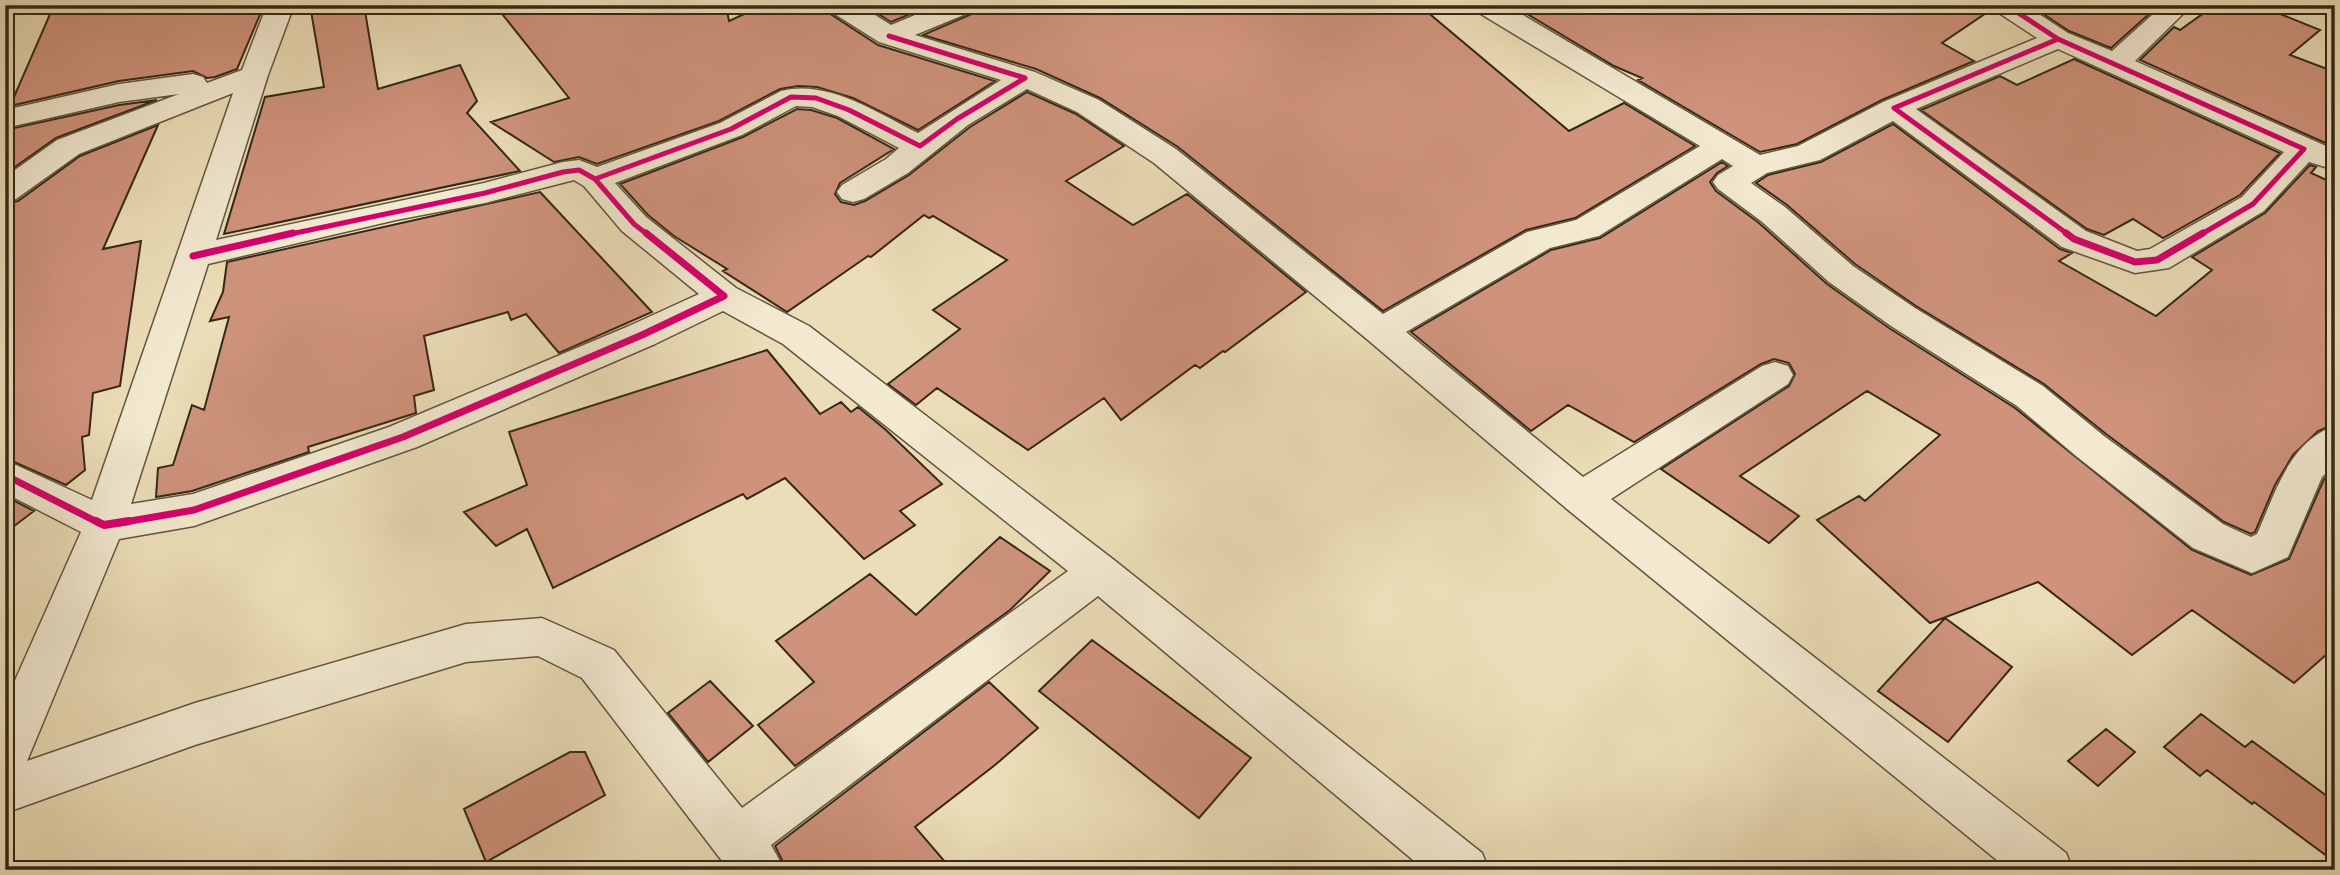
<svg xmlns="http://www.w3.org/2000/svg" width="2340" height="875" viewBox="0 0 2340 875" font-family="'IM FELL English',serif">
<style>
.building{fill:#cf937c;stroke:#352817;stroke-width:2}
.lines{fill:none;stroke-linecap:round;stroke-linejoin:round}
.minor-casing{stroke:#62553f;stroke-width:3}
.minor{fill:#f2e9d0;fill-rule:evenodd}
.cycleway-far2-casing{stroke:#f2e9d0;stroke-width:9}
.cycleway-far1-casing{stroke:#f2e9d0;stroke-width:11}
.cycleway-casing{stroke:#f2e9d0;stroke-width:12}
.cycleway-far2{stroke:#d6006c;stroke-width:5}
.cycleway-far1{stroke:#d6006c;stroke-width:7}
.cycleway{stroke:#d6006c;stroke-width:8}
</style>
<rect width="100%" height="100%" fill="#ebddb7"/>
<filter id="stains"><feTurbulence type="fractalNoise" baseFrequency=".00286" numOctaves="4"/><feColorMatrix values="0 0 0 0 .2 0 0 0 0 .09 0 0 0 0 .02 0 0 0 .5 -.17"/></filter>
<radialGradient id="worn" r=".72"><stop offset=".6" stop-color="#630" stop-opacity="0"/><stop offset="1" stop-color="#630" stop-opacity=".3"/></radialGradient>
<!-- building -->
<path class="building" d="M54,5H264L237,69L215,77L207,78L193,71L119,81L10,106Z
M310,5H364L378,89L460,65L477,101L467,113L520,171L224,234L265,97L324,87Z
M495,5H726L729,21L764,5H825L829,13L878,45L995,81L918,130L853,98L817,87L798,86L780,89L719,121L597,164L579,157L554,162L491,122L569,98Z
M864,5H932L891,22Z
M978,5H1419L1569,131L1624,103L1695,146L1575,218L1526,230L1383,311L1178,147L1100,98L1036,69L923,35L974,13Z
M1512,5H1991L1992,9L1942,43L1974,61L1882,100L1797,144L1760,152L1638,80L1642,78L1614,66Z
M2030,5H2126L2148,15L2111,48L2069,31Z
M2215,5H2258L2320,30L2290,55L2335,72V142L2332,146L2140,60L2174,27L2180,30Z
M2074,59L2280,153L2240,195L2163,238L2133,219L2104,235L2087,229L1921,110L2000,76L2017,85Z
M1027,92L1076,114L1124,146L1066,181L1133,225L1187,194L1306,292L1225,352L1223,351L1200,368L1195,365L1121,420L1104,398L1028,450L937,388L916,405L888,384L960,329L933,310L1007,260L933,216L929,218L924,215L871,257L868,256L787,312L723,271L727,269L674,236L648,215L620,184L743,137L797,109L811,110L837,118L894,149L840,183L835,194L841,202L854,205L865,201L909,175L970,127Z
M157,100L56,138L5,174V130L119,105Z
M1893,124L2060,249L2072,253L2059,261L2156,316L2212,270L2192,257L2265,213L2310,165L2316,167L2311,173L2335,184V424L2318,431L2293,455L2275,485L2255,532L2251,534L2224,522L2106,434L2044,384L1916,306L1855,264L1787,205L1756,183L1768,175L1821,162Z
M158,125L103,249L141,241L120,386L93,393L89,435L82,437L85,470L66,485L5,458V204L18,201L80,156Z
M1722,162L1728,166L1717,173L1710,182L1716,191L1759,223L1827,284L1889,328L2015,408L2192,550L2251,575L2289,559L2324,479L2335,469V647L2294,683L2192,610L2132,655L2038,582L1930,623L1817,520L1859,496L1865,501L1940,435L1867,391L1740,476L1799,516L1769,543L1661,469L1789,386L1795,374L1789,363L1774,359L1761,364L1634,442L1568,405L1531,431L1411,332L1551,250L1600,238Z
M540,192L652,312L559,353L526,314L511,320L508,312L424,336L434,390L414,396L416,413L308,447L309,452L192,491L156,497L158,468L173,465L192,405L204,410L229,317L210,321L223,292L227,262Z
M767,350L820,414L841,402L851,412L858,407L886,430L942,484L900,511L915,525L864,559L785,478L747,499L743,494L553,588L527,529L496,546L464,512L527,485L509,432Z
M5,496L34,511L5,533Z
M1000,537L1050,571L1010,610L795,766L758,725L814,682L776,641L870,574L916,615Z
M1945,618L2012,667L1948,742L1878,691Z
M1092,640L1251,758L1199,818L1039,691Z
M710,681L753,726L708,762L668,713Z
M989,682L1038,728L995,765L915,827L952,870H787L775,846Z
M2201,714L2245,747L2252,741L2335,802V862L2254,802L2252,804L2207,770L2200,776L2164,747Z
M2106,729L2135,752L2098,786L2068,761Z
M570,752H585L605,795L486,862L464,809Z"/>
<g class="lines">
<!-- minor casing -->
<g class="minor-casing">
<path id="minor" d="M267,5H294L268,75L216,240L484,183L563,162L579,160L597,167L720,123L781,91C828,79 877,113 918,133L1001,80L879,42L830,11L827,5H859L891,25L939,5H976L973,11L915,35L1035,72L1099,100L1176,149L1383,314L1527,232L1576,220L1700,146L1476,11L1473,5H1506L1760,155L1798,146L1883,102L2037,38L1996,11L1993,5H2025L2068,33L2112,51L2163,5H2192L2135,61L2335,150V170L2309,162L2264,211L2169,268L2135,273L2062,247L1893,121L1820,160L1767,173L1751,183L1785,207L1853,266L1915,308L2043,386L2104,436L2223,524L2251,537L2257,534C2275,494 2289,441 2335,426V465L2322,477L2288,557L2252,573L2193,548L2076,456L2017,406L1891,326L1829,282L1761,221L1718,189L1713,182L1718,175L1733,166L1722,159L1599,236L1550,248L1406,332L1583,477L1762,366L1775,362L1788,366L1793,375L1788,384L1611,499L2066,853L2073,870H2009L1567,509L1368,340L1154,163L1077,112L1027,89L968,125L908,173L864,199L853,202L842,199L837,192L842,185L886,159L899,148L838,116L812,107L796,106L742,135L615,183L646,217L736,288L809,326L1114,560L1482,853L1489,870H1425L1098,596L771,845L785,870H729L582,678L538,656L466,662L195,745L5,813V703L81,532L5,493V460L92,500L233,93L79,154L16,199L5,202V177L57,140L179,94L119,102L5,128V110L119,84L193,74L203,77L207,83L242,70ZM2058,49L2284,152L2242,197L2150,249L2137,251L2086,231L1916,109ZM574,180L584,186L622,231L699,294L629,326L389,427L193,494L131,504L208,264L396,220L485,203ZM723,311L783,344L1068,571L742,808L614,650L542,618L466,624L195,703L27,761L119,539L194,526L417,447L655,344Z"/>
</g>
<!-- minor -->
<use href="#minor" class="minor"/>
<!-- cycleway-far2 casing -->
<g class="cycleway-far2-casing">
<path id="cycleway-far2" d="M2006,5L2058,39
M2058,39L2304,149L2253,204L2200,235
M2058,39L1894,108L2069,235
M595,179L634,224L648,235
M286,235L485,193L563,172L579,170L595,179L731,129L791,97L816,98L849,110L920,146L957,119L1025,78L889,36"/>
</g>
<!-- cycleway-far1 casing -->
<g class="cycleway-far1-casing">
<path id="cycleway-far1" d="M2066,233L2074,239L2135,262L2157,260L2203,233
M193,256L293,233
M5,475L99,523
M119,523L194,510L403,437L642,335L724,296L646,233"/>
</g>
<!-- cycleway casing -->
<g class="cycleway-casing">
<path id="cycleway" d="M96,521L104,525L129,521"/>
</g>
<!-- cycleway-far2 -->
<use href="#cycleway-far2" class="cycleway-far2"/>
<!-- cycleway-far1 -->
<use href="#cycleway-far1" class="cycleway-far1"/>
<!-- cycleway -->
<use href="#cycleway" class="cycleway"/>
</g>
<!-- margin -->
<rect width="2340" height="875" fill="none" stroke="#ebddb7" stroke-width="28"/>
<rect x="7" y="7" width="2326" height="861" fill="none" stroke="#352817" stroke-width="3.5"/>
<rect x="14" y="14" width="2312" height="847" fill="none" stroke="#352817" stroke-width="2"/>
<rect width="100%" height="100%" filter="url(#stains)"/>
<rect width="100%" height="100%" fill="url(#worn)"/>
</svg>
